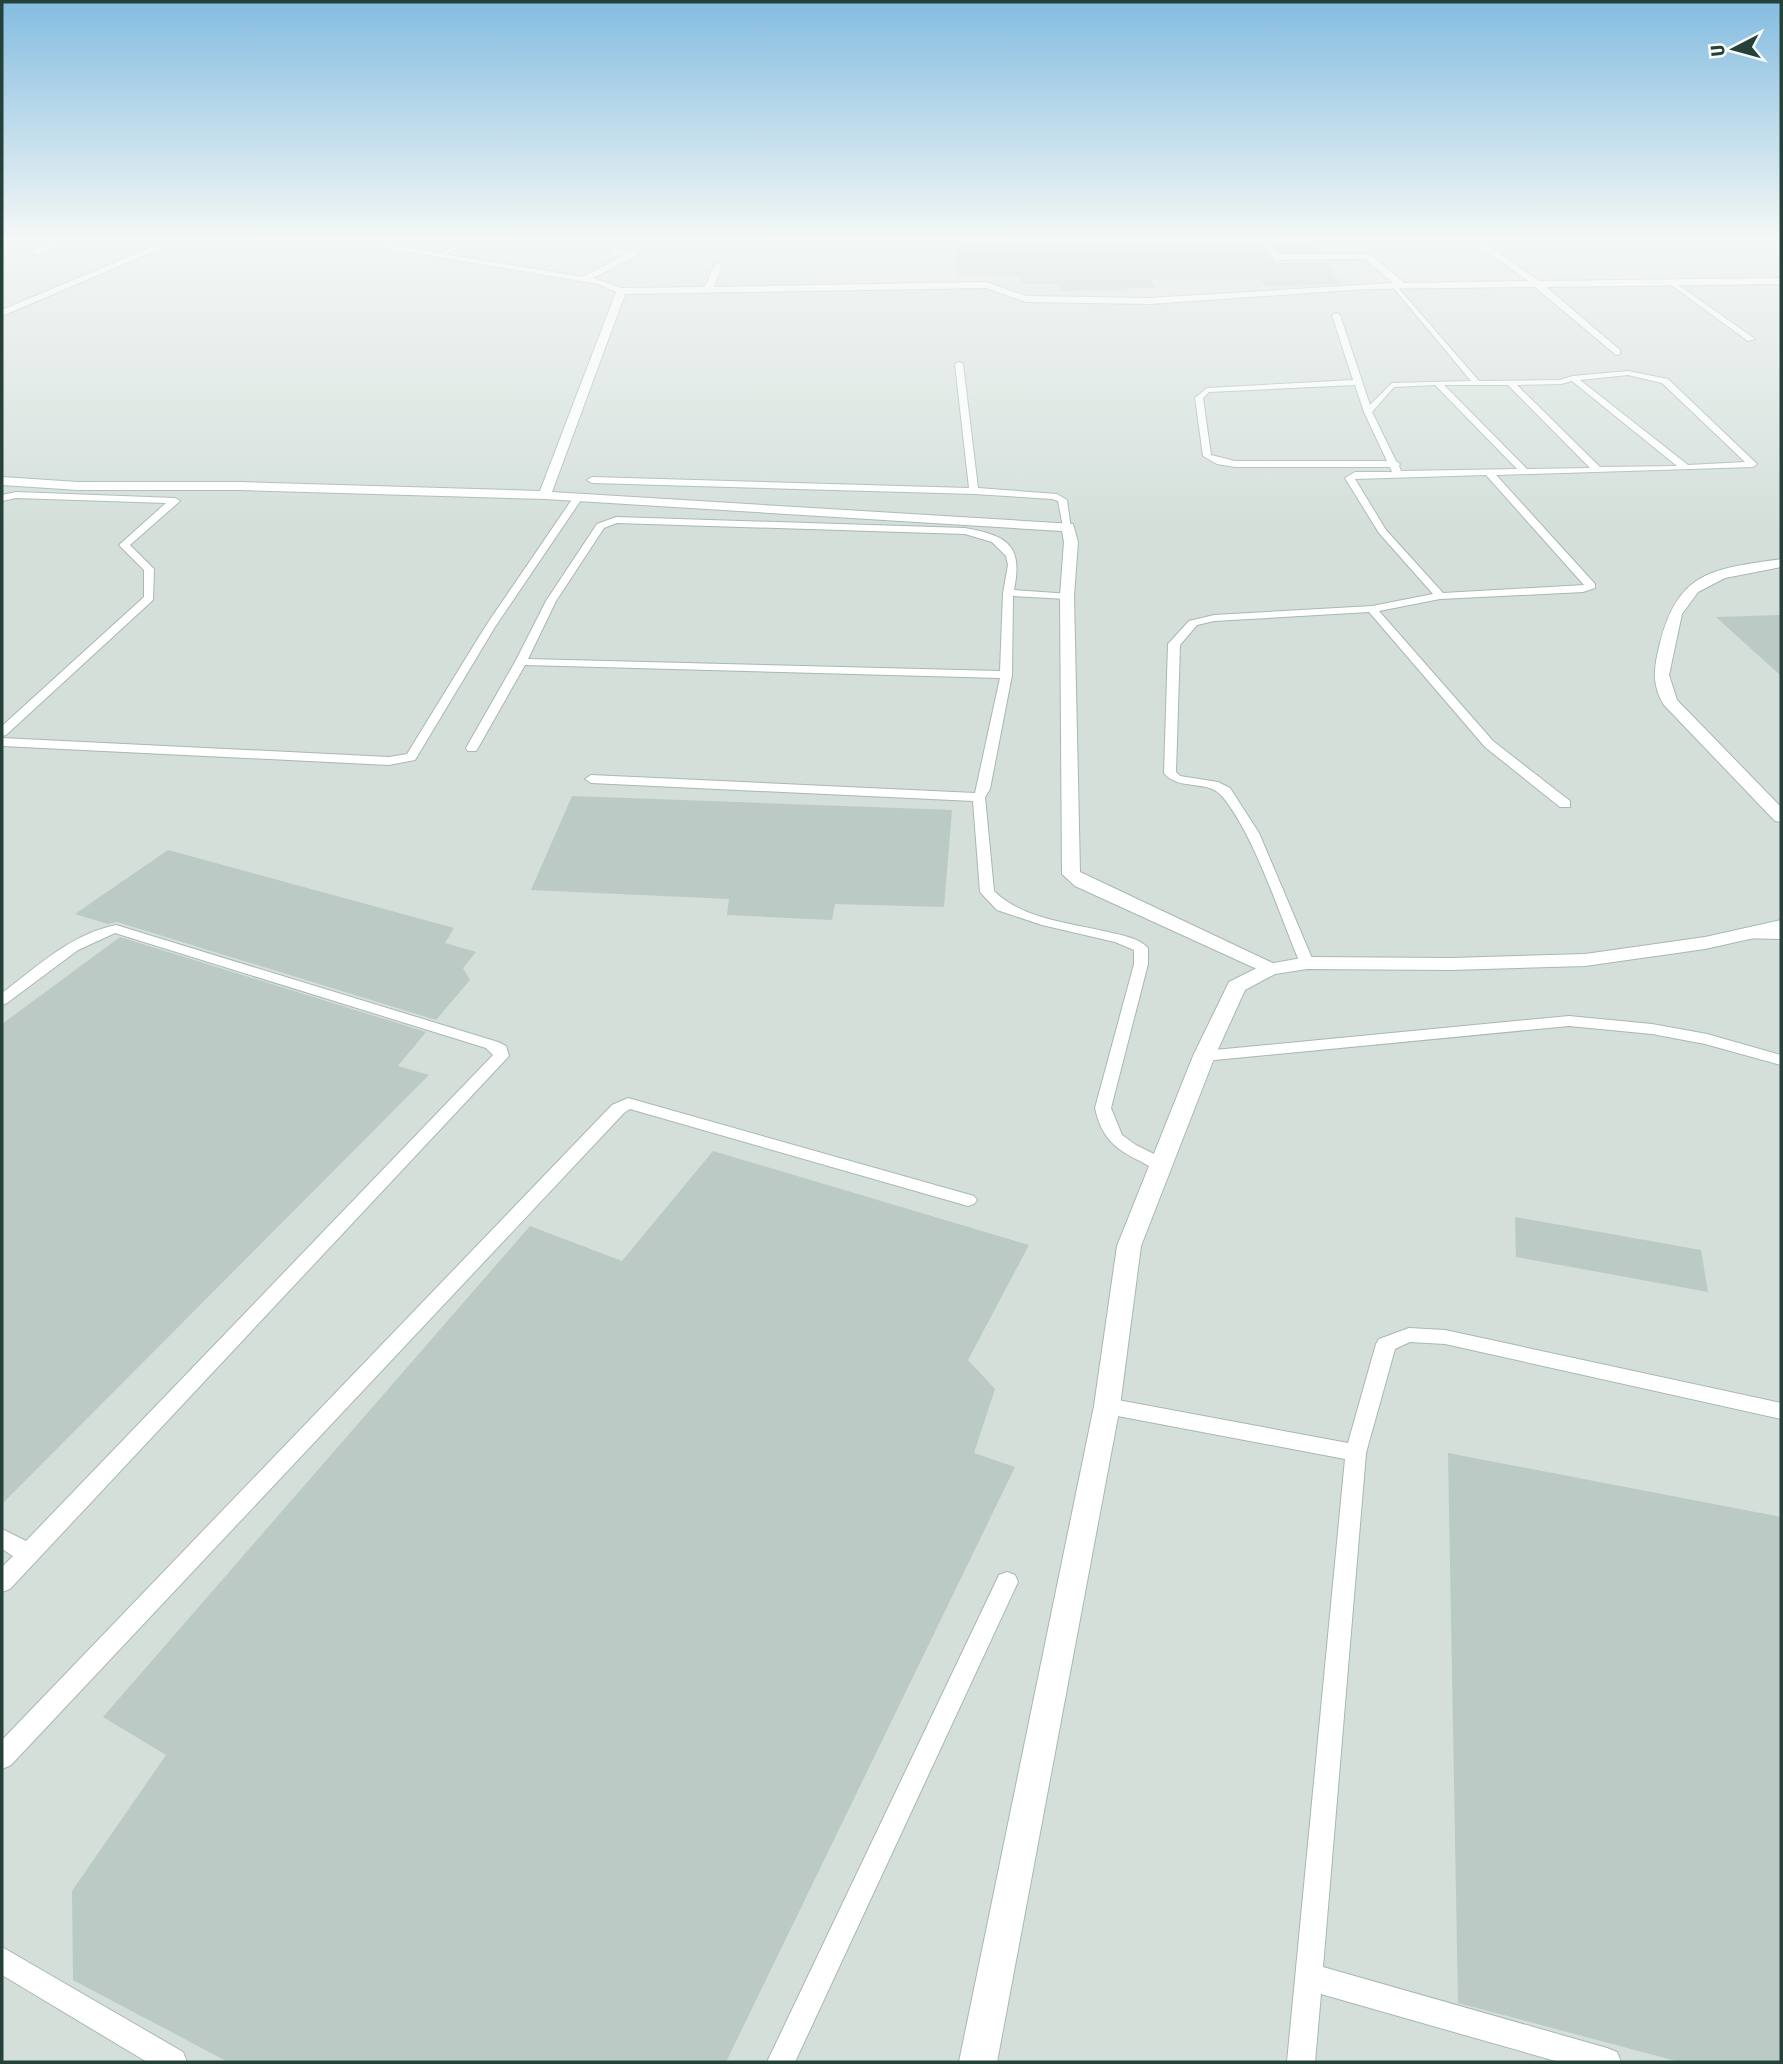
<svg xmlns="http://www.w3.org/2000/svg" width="1783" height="2064" viewBox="0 0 1783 2064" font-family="'Fira Sans Condensed',sans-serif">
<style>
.built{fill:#d4dfda}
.building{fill:#bbcac4}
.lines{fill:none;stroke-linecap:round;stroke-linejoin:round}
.service-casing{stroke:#a8b8b2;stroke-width:2}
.minor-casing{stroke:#a8b8b2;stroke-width:2}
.tertiary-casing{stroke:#a8b8b2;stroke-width:2}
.service{fill:#fff;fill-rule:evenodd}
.minor{fill:#fff;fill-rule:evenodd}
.tertiary{fill:#fff;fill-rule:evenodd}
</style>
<rect width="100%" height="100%" fill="#e6efeb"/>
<!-- built -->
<path class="built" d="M2,241H1781V2062H2Z"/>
<!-- building -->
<path class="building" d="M954,241L1257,242L1276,263L1326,262L1341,284L1267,286L1260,280L1152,279L1156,288H1126L1128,291H1061L1058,284H1022L1021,277H958Z
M1272,242H1312L1318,251H1279Z
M1781,615V676L1716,617Z
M572,796L952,810L944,907L835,904L832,920L727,915L729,899L531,890Z
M168,850L454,928L445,943L476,952L463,968L470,980L436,1020L117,922L108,924L75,914Z
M120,937L426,1032L398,1066L429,1075L2,1504V1024Z
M713,1151L1029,1245L968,1360L995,1389L974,1453L1015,1467L726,2062H228L73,1980L72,1891L166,1755L103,1717L530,1226L622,1261Z
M1515,1217L1701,1250L1708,1292L1516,1257Z
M1448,1453L1781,1517V2062H1680L1458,2003Z"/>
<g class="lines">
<!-- service casing -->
<g class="service-casing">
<path id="service" d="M461,241H469L443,256L438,255Z
M1670,282H1674L1755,339L1748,341L1670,284Z
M1394,283L1479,381L1560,380L1573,376L1628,371L1668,379L1757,464L1753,467L1496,475L1595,584V588L1583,592L1440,599L1379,611L1493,741L1570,801V807H1560L1485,747L1369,612L1214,621L1197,625L1180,645L1176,772L1180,776L1218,782L1230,788L1259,833L1314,963L1307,967L1300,963C1279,914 1255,836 1222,796C1207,779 1178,791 1164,773L1168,644L1189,621L1214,615L1372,606L1433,594L1379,533L1345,478L1355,472H1392L1390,467H1235L1217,464L1203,456L1195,398L1207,388L1353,380L1332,315L1336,313L1340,315L1370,405L1392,383L1471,381L1392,286ZM1628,375L1662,383L1745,462L1688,465L1580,380ZM1572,381L1677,466L1600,467L1517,385L1561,384ZM1355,385L1364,412L1387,461H1235L1211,455L1203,398L1209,392ZM1435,385L1517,469L1401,471L1399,466L1400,464L1396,461L1372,412L1394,387ZM1444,385H1508L1590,468L1527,469ZM1486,475L1584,585L1443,593L1386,530L1355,479Z
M959,362L963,364L978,488L1057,494L1067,500L1071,529L1063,527L1058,501L1052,499L974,494L592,483L587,480L592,477L969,488L955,364Z
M16,492L175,498L180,501L130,545L154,569L153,600L6,735L2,736V726L144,597V570L119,545L166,503L16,498L2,501V495Z
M578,494L583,497L495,627L415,760L389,765L2,746V738L389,757L407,754L485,627L575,495Z
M616,517L965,528C1008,536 1023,545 1014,590L1071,594L1072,596L1067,599L1013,596L1012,675L990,789L985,797L994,891C1022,919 1070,923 1108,932C1121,935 1139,938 1148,948V964L1111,1108L1122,1135L1136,1145L1166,1160L1169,1164L1166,1168C1156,1171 1149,1166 1140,1161C1114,1149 1101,1136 1095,1108L1134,964V950L1115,942L1042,925L997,910L980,892L973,801L591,783L585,779L591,775L975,793L1000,678L525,665L478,748L476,751H468L466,748L515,662L546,601L597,524ZM617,523L965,534L992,542L1006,556L1008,565L1003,593L1000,671L528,659L556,601L604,528Z
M116,925L498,1042L506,1046L509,1056L10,1589L2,1592V1567L13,1556L2,1549V1529L26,1541L493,1055L486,1048L115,933L78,950L7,1003L2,1005V993C38,966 71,934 116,925Z
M1748,931H1781V939L1743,938L1741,935Z
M1569,1016L1652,1024L1707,1034L1781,1055V1065L1705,1044L1652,1034L1569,1026L1204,1061L1196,1056L1204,1051Z
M628,1098L974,1196L977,1200L974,1204L968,1206L630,1109L624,1113L11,1765L2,1769V1740L612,1105Z
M1409,1328L1445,1330L1781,1403V1419L1445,1344L1410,1342L1395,1349L1366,1453L1323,1967L1607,2048L1617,2052L1621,2062H1559L1321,1994L1315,2062H1287L1345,1459L1107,1414L1100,1412L1097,1406L1100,1400L1107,1398L1348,1443L1376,1344L1379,1339Z
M1007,1572L1015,1575L1018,1582L795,2062H767L999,1575Z
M2,1947L183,2052L187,2062H147L2,1975Z"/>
</g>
<!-- minor casing -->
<g class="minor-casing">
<path id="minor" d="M55,241H68L38,254L31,252Z
M203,241H252L231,247Z
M344,241H366L583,277L624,255L611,253V249L636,252V256L593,278L622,288L705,287L714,266L718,263L722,266L714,287L986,282L1026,296L1150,298L1393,283L1365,259L1276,260L1259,241H1268L1278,254H1370L1404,283L1528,281L1472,241H1482L1539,281L1781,278V284L1546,287L1620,350V354L1616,355L1535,287L1366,289L1150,304L1026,302L986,288L625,294L552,492L1073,524L1078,542L1074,596L1080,872L1277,965L1280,969L1277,973L1270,975L1075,886L1062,874L1060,596L1064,542L1062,531L545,499L241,490H78L2,485V477L78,482H241L540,491L616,292L598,284Z
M164,242L171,244L2,316V310Z
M1781,559V567L1725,578L1698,592L1682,614L1669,675L1677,700L1781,807V822L1775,821L1664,705C1651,684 1654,667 1660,643C1679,570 1713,569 1781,559Z"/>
</g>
<!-- tertiary casing -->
<g class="tertiary-casing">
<path id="tertiary" d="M1781,920V932L1705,949L1585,966L1451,970L1307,969L1275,974L1245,990L1215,1056L1141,1246L1120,1406L997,2062H959L1094,1406L1117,1246L1193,1056L1229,982L1263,965L1307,957L1451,958L1585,954L1705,937Z"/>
</g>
<!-- service -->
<use href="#service" class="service"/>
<!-- minor -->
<use href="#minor" class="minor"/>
<!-- tertiary -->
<use href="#tertiary" class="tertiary"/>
</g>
<!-- sky -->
<linearGradient id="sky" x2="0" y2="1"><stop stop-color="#84bce0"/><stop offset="0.45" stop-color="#f4f8f6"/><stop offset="1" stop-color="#f4f8f6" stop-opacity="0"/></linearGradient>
<rect width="1783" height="530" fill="url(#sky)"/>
<!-- border -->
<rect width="1783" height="2064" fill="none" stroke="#24423a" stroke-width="7"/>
<!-- north arrow -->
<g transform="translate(1734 49) rotate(264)" stroke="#f7fbf9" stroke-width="5" paint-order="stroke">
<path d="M0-5L12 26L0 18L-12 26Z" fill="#24423a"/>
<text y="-10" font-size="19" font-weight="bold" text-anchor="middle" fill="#24423a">U</text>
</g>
</svg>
